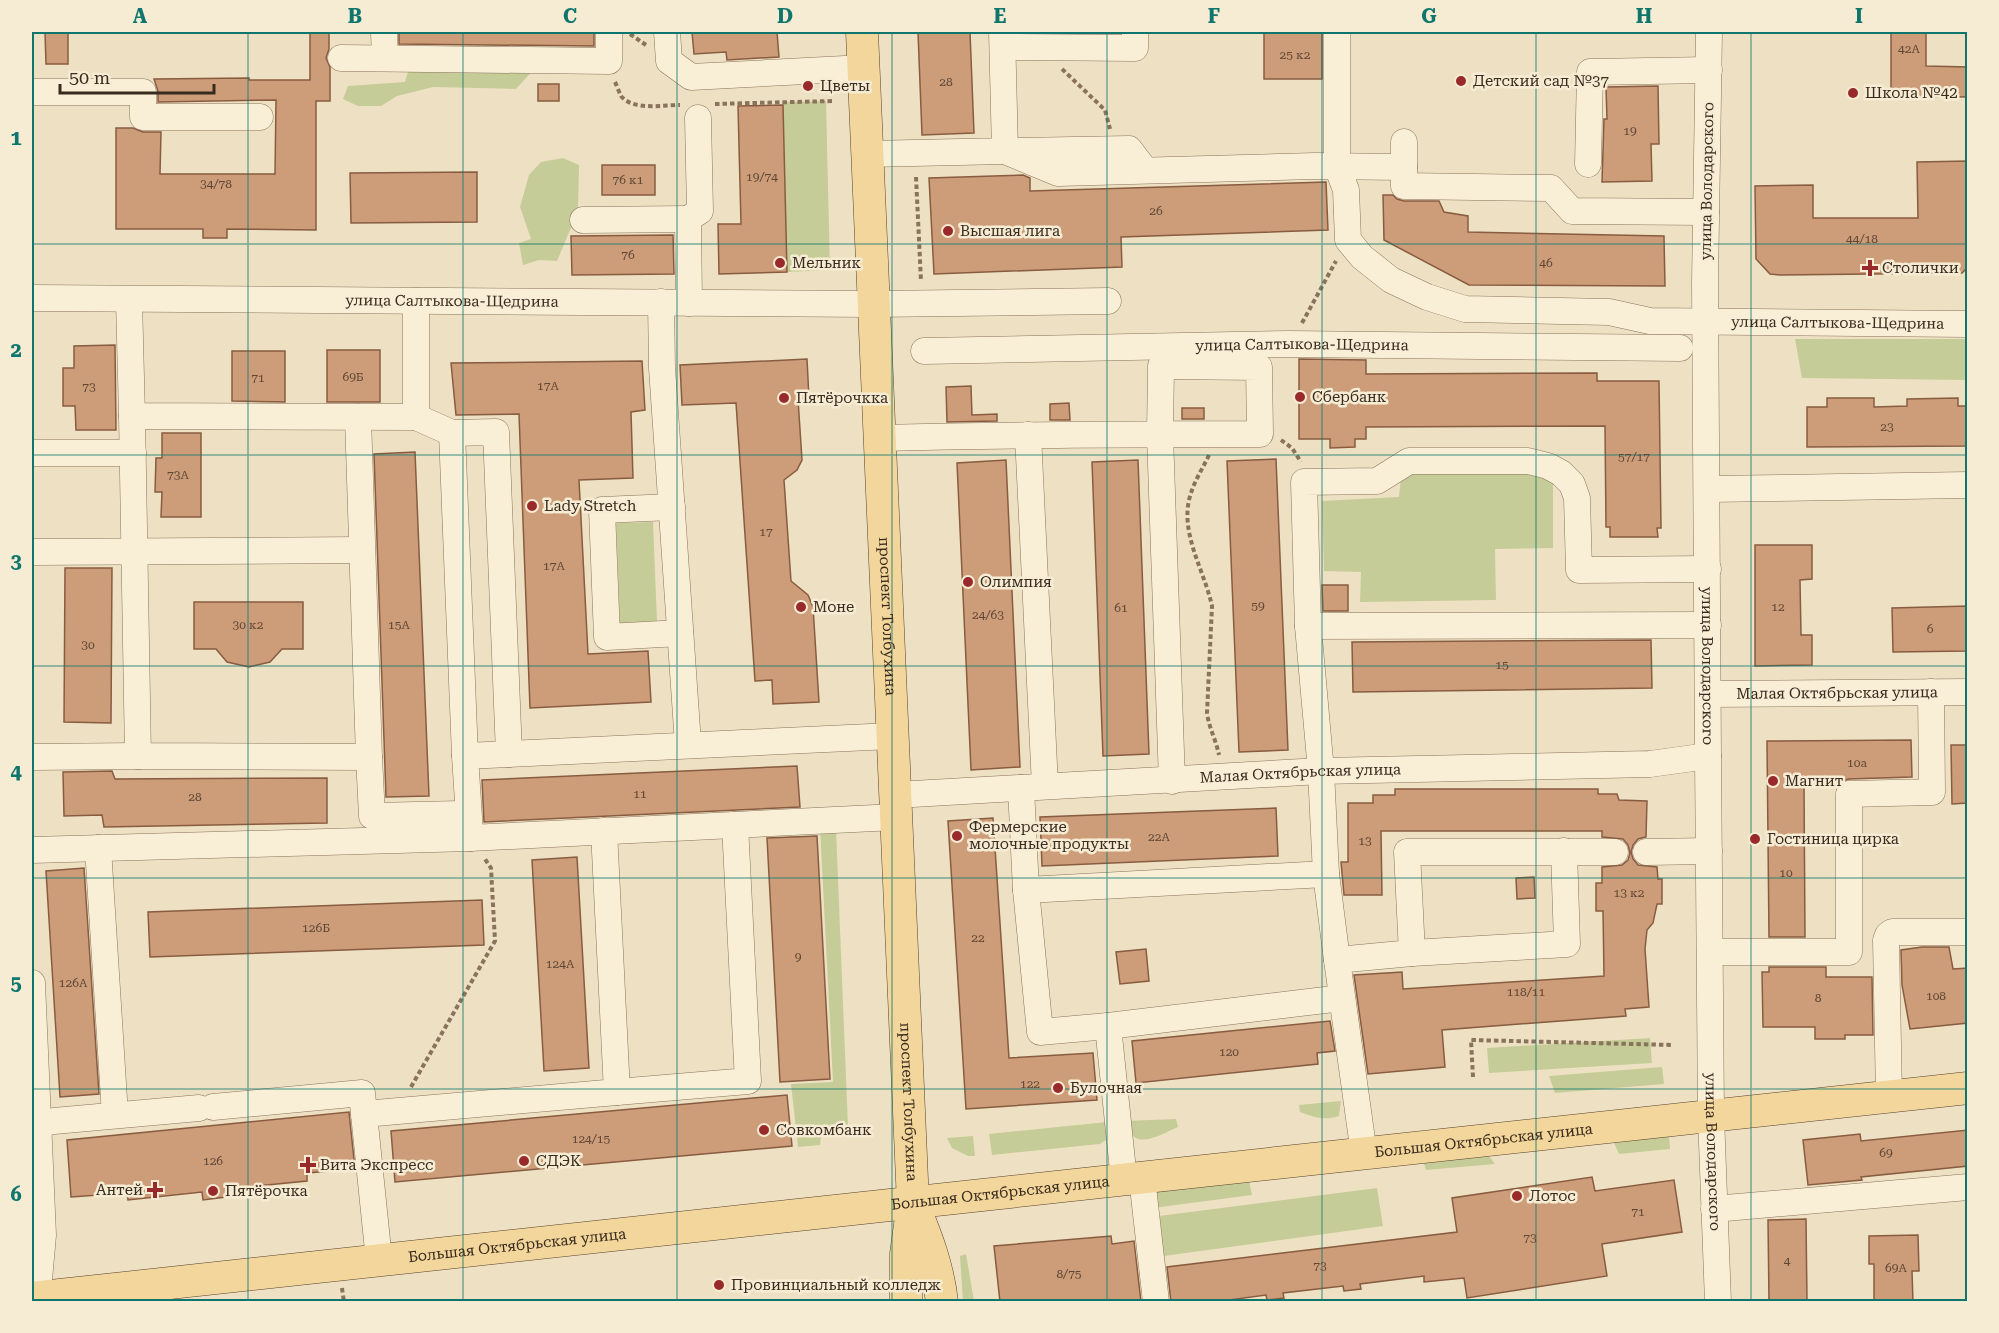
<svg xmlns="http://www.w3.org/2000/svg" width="1999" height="1333" viewBox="0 0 1999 1333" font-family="'Roboto Serif',serif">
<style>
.green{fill:#c6cc97}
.building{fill:#cd9c79;stroke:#885c40;stroke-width:1.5}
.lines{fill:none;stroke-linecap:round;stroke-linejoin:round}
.minor-casing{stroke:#89735a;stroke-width:27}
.major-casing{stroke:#57412e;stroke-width:33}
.path{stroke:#89735a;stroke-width:4;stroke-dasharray:4.5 3;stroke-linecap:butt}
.minor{stroke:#f9efd7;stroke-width:26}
.major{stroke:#f2d69b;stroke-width:32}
.grid{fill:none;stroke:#0f766e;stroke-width:1.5;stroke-opacity:0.55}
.poi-dot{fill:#982a2b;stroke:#f6ecd3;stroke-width:2}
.labels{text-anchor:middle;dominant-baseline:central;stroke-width:5;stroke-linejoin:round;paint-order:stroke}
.number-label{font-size:12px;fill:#5e4735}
.poi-label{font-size:15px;fill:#392b1e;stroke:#f6ecd3;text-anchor:start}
.street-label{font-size:15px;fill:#392b1e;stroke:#f6ecd3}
.neatline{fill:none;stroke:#0f766e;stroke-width:2}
.grid-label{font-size:20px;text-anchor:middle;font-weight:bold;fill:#0f766e}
</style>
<rect width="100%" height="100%" fill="#eee1c3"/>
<!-- green -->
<path class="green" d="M414,51L536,67L516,89L433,87L397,96L381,106H358L343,99L348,86L405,82Z
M826,101L830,270L787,272L782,102Z
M563,158L579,165L578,211L557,261L539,260L523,265L519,243L531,239L520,207L529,175L541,162Z
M1795,339H1967V380L1802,378Z
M1402,468L1553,469V548L1495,549L1496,600L1360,602L1361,572L1324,571L1322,501L1399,497Z
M653,522L657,622L620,624L616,523Z
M820,827L836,829L848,1127L822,1130L820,1145L798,1147L791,1084L833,1082Z
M1650,1038L1652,1063L1489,1073L1487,1048Z
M1662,1067L1664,1084L1555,1093L1549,1076Z
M1341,1101L1339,1116C1324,1121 1314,1117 1300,1112L1299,1105Z
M1176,1119L1178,1127C1168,1131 1147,1144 1136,1138C1130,1135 1128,1127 1125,1121Z
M1107,1122V1139L1100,1144L992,1155L989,1134Z
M973,1136L975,1156H968L952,1148L947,1138Z
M1669,1136L1670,1149L1619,1154L1614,1143Z
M1485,1151L1495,1164L1426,1170L1422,1157Z
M1249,1181L1252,1195L1153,1208L1151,1190Z
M1377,1188L1383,1226L1164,1256L1159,1216Z
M966,1254L974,1301H963L960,1256Z"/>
<!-- building -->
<path class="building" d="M45,32H68V64H46Z
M310,32H329V49L326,58L330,67V101H316V230L227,229V238H203V229H116V128H133L143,132H161L160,174H275L276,100L158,102V91L154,79L249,78V80H310Z
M399,32H594V46L399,44Z
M692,32H777L779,57L727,60L726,52L694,54Z
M918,32H970L974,133L922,135Z
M1264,32H1322V79H1264Z
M1891,32H1926V66L1968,67V97L1891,96Z
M538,84H559V101H538Z
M1658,86L1659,144H1651L1652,181L1602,182L1604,119H1607L1606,87Z
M783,105L787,272L719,274L718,224H741L738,106Z
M1968,161V267L1962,273L1780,275L1770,274L1756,259L1755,186L1813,185V218H1918L1917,162Z
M602,165H655V195H602Z
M477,172V222L351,223L350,173Z
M1023,175L1030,178V191L1326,182L1328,230L1121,237L1122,267L934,274L929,178Z
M1383,195H1393L1397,199L1404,201H1439L1444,212L1468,216V232L1664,236L1665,286L1469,285L1384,240Z
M673,235L674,274L572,275L571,236Z
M115,345L116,430H76L75,406H63V368H74V346Z
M327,350H380V402H327Z
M232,351H285V402L232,401Z
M807,359L809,398L798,399L802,460L797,470L784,480L791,581L808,595L813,607L819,702L773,704L772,680L755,681L736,403L682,405L680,365Z
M1299,359L1366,360V374L1597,373V381H1659L1661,528H1657L1658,537H1610V527H1606L1605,426L1366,427V439H1355V447L1330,448V439H1299Z
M642,361L645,410L631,412L633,478L579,480L588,654L648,651L651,702L530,708L519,414L456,415L451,363Z
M971,386L972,415L997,414V421L947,422L946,387Z
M1827,398H1874V407L1907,406V399L1958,398V406H1968V446L1807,447V407H1827Z
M1069,403L1070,420H1050V404Z
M1182,408H1204V419H1182Z
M162,433H201V517H161L162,492H155L156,458H162Z
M415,452L429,796L386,797L374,454Z
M1276,459L1288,750L1239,752L1227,461Z
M1006,460L1020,767L971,770L957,463Z
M1138,460L1149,754L1103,756L1092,462Z
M1755,545H1812V579L1800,580L1801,635H1812V665L1755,666Z
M65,568H112L111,723L64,722Z
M1322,585H1348V611H1323Z
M194,602H303V649H282L270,662L249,667L227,662L216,649H194Z
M1968,606V651L1893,652L1892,608Z
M1651,640L1652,688L1353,692L1352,642Z
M1911,740L1912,777L1849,779L1842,781L1837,785L1804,786L1805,937H1769L1767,741Z
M1951,745H1968V803L1952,804Z
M797,766L800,807L484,822L482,780Z
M112,771L115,779L327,778V823L104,827L102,815L64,816L63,772Z
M1395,789H1598V794H1617L1619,800L1647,801L1646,837L1638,839L1633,845L1631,852L1633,859L1638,865L1657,867L1658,879H1662V904H1657L1653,923L1647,930L1645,949L1649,1007L1625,1009L1626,1016L1442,1030L1445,1067L1368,1074L1354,975L1402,972L1403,989L1604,976L1603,911H1596V883H1602V867L1622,865L1628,860L1630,853L1628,845L1623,839L1602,837V831H1381L1382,895H1344L1341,862H1348V803H1373V795H1395Z
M1276,808L1278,856L1042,866L1040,817Z
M993,818L1009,1058L1093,1053L1097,1100L966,1109L948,821Z
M817,836L830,1079L780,1082L767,838Z
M577,857L589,1068L544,1071L532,860Z
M84,868L99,1094L60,1097L46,871Z
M1534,877L1535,898L1517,899L1516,878Z
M482,900L484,945L150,957L148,912Z
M1922,947H1949L1953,969L1968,968V1023L1910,1029L1902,985L1901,950Z
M1146,949L1149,981L1120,984L1116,952Z
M1769,967H1826V977H1872L1873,1035H1845V1039H1815V1027H1763L1762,972H1769Z
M1330,1021L1335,1051L1317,1053L1318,1064L1136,1083L1132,1041Z
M787,1095L792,1146L395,1182L391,1131Z
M349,1112L355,1169L307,1173V1181L225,1189L226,1197L203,1200L202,1192L128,1200L127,1193L71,1197L67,1140Z
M1968,1130V1166L1861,1177L1862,1180L1808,1185L1803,1140L1860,1134L1861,1141Z
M1592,1177L1595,1191L1674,1180L1682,1232L1602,1244L1607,1276L1467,1298L1464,1278L1424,1282V1276L1360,1284L1361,1289L1344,1291L1343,1286L1283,1293L1284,1298L1267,1300L1266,1295L1214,1302H1171L1167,1267L1457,1232L1452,1198Z
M1806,1219L1807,1302H1769L1768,1220Z
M1918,1235L1919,1271H1912L1913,1302H1874V1264H1869V1236Z
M1111,1236L1112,1244L1134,1241L1141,1302H1000L994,1246Z"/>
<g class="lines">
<!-- minor casing -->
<g class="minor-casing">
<g id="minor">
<path d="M384,32L385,58"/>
<path d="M667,32L669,61L691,77L864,68"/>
<path id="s1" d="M1337,32V166L1346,190L1348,240L1362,257L1391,280L1427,297L1465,309L1609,312L1650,321L1968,324"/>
<path id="s2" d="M1709,32L1705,283L1708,756L1711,1116L1718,1302"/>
<path d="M1003,47L1135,48V32"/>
<path d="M341,58L609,61V32"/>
<path d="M32,92H143V117H260"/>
<path d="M1404,142V186L1551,188L1572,211L1706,212"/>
<path d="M1005,151L1058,173L1314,166L1404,167"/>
<path d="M1018,151L1129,149L1145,170"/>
<path d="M868,154L1005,151L1002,32"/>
<path d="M1588,164L1590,72L1709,70"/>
<path d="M583,220L688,219"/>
<path id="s3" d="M32,298L874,304L1108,301"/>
<path d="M129,300L132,416L416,417"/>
<path d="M416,301V417L452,433L465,756"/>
<path d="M661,302L662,368L688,744"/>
<path d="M689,303L688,219L700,211L698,118"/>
<path id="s4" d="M924,351L1289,344L1680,348"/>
<path d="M132,416L138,756L369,757L372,816L461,814L470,838"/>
<path d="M358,417L369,757"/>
<path d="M452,433L496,432L509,754"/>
<path d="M1028,435L1045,786"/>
<path d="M880,438C1006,435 1133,434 1260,434L1259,367L1161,366L1160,435L1172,781"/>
<path d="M32,453H133"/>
<path d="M1708,489L1968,485"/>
<path d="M672,507L602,510L607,637L680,633"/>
<path d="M32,552L362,550"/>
<path d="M1308,626L1304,482L1377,481L1409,461H1528L1548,466L1561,473L1572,484L1577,498L1579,570L1708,569"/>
<path id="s5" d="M1708,694L1968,692"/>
<path d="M32,757L138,756"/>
<path d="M1021,788L1026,890L1326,874L1321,771L1308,626L1708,625"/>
<path id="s6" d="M895,795L1321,771L1650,764L1708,756"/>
<path d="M470,832L465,756L892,736"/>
<path d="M98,848L115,1115"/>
<path d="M32,850L470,838L896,817"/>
<path d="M1646,852L1709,851"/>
<path d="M1326,874L1337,960"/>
<path d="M1026,890L1040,1032L1108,1026L1342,998"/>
<path d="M1710,952H1849V794L1932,792L1931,692"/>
<path d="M1412,953L1407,852H1615"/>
<path d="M32,983L43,1235L37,1302"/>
<path d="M1108,1026L1124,1180"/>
<path d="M617,1092L748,1081L735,825"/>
<path d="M1889,1097L1886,940L1888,935L1892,932H1968"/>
<path d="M213,1107L362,1093L364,1114"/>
<path d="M38,1124L54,1121L199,1108"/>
<path d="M1364,1154L1337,960L1412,953L1567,944L1564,851"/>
<path d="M1142,1178L1156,1302"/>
<path d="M1714,1209L1968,1187"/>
<path d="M379,1260L364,1114L617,1092L604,831"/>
</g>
</g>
<!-- major casing -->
<g class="major-casing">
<g id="major">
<path id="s7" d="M862,32L913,1203L906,1254V1302"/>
<path d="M913,1204C926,1236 938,1266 942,1302"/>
<path id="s8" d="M32,1298L1968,1088"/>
</g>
</g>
<!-- path -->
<path class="path" d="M630,34L646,45
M1062,69L1105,110L1110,129
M615,82C617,86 619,92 621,96C633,111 663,105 680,105
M715,104L833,101
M916,177L921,281
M1302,323L1336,261
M1281,440L1292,448L1301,462
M1209,455C1203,468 1195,480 1191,493C1178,531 1204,569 1212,606L1207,713C1209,728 1216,740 1219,755
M1473,1077L1471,1040L1673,1045
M411,1087L495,941L491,868L485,859
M342,1288L344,1302"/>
<!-- minor -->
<use href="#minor" class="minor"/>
<!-- major -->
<use href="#major" class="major"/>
</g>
<!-- grid -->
<path class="grid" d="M248,32V1302M463,32V1302M677,32V1302M892,32V1302M1107,32V1302M1322,32V1302M1536,32V1302M1751,32V1302M32,244H1968M32,455H1968M32,666H1968M32,878H1968M32,1089H1968"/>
<!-- markers -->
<g class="poi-dot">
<circle cx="1461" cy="81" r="6"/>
<circle cx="808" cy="86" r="6"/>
<circle cx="1853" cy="93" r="6"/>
<circle cx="948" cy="231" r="6"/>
<circle cx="780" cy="263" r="6"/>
<path d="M1867 259h6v6h6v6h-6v6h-6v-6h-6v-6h6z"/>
<circle cx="1300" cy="397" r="6"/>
<circle cx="784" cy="398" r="6"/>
<circle cx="532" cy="506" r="6"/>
<circle cx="968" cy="582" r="6"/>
<circle cx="801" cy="607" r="6"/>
<circle cx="1773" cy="781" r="6"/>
<circle cx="957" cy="836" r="6"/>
<circle cx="1755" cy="839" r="6"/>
<circle cx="1058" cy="1088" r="6"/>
<circle cx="764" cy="1130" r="6"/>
<circle cx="524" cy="1161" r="6"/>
<path d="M305 1156h6v6h6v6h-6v6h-6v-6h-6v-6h6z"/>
<path d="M152 1181h6v6h6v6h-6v6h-6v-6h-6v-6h6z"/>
<circle cx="213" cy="1191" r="6"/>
<circle cx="1517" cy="1196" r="6"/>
<circle cx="719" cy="1285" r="6"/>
</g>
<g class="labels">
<!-- number labels -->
<g class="number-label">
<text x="1909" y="49">42А</text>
<text x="1295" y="55">25 к2</text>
<text x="946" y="82">28</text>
<text x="1630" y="131">19</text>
<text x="762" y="177">19/74</text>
<text x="628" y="180">76 к1</text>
<text x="216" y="184">34/78</text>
<text x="1156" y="211">26</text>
<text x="1862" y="239">44/18</text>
<text x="628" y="255">76</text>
<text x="1546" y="263">46</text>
<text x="353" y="377">69Б</text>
<text x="258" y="378">71</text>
<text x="548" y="386">17А</text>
<text x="89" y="387">73</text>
<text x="1887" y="427">23</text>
<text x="1634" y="457">57/17</text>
<text x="178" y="475">73А</text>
<text x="766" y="532">17</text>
<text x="554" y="566">17А</text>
<text x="1258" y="606">59</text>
<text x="1778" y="607">12</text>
<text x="1121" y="608">61</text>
<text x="988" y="615">24/63</text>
<text x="248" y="625">30 к2</text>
<text x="399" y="625">15А</text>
<text x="1930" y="629">6</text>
<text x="88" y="645">30</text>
<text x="1502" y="665">15</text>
<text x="1857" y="763">10а</text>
<text x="640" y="794">11</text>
<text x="195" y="797">28</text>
<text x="1159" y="837">22А</text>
<text x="1365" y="841">13</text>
<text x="1786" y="873">10</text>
<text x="1629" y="893">13 к2</text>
<text x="316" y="928">126Б</text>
<text x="978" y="938">22</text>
<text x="798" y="957">9</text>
<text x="560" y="964">124А</text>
<text x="73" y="983">126А</text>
<text x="1526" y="992">118/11</text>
<text x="1936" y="996">108</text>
<text x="1818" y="998">8</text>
<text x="1229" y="1052">120</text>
<text x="1030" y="1084">122</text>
<text x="591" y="1139">124/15</text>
<text x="1886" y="1153">69</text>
<text x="213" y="1161">126</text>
<text x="1638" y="1212">71</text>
<text x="1530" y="1238">73</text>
<text x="1787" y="1261">4</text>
<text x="1320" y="1266">73</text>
<text x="1896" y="1268">69А</text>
<text x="1069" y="1274">8/75</text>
</g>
<!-- poi labels -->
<g class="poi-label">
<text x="1473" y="81">Детский сад №37</text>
<text x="820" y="86">Цветы</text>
<text x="1865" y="93">Школа №42</text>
<text x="960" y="231">Высшая лига</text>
<text x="792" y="263">Мельник</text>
<text x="1882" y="268">Столички</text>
<text x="1312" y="397">Сбербанк</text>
<text x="796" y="398">Пятёрочкка</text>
<text x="544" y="506">Lady Stretch</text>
<text x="980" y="582">Олимпия</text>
<text x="813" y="607">Моне</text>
<text x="1785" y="781">Магнит</text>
<text x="969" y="827">Фермерские<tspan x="969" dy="17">молочные продукты</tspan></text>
<text x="1767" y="839">Гостиница цирка</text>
<text x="1070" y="1088">Булочная</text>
<text x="776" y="1130">Совкомбанк</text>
<text x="536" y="1161">СДЭК</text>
<text x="320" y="1165">Вита Экспресс</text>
<text x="143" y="1190" text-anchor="end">Антей</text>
<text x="225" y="1191">Пятёрочка</text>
<text x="1529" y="1196">Лотос</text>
<text x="731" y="1285">Провинциальный колледж</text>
</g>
<!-- street labels -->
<g class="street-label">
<text transform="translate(1707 181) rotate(-89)">улица Володарского</text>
<text stroke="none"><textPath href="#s3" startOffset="420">улица Салтыкова-Щедрина</textPath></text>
<text stroke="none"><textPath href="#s1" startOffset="722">улица Салтыкова-Щедрина</textPath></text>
<text stroke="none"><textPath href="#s4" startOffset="378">улица Салтыкова-Щедрина</textPath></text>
<text stroke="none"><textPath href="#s7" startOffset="585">проспект Толбухина</textPath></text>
<text stroke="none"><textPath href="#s2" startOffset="634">улица Володарского</textPath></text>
<text stroke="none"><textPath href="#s5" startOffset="129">Малая Октябрьская улица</textPath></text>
<text stroke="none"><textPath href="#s6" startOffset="406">Малая Октябрьская улица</textPath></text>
<text stroke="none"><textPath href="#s7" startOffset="1071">проспект Толбухина</textPath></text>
<text stroke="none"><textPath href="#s8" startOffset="1460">Большая Октябрьская улица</textPath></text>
<text stroke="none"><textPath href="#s2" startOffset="1120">улица Володарского</textPath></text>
<text stroke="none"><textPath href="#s8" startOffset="974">Большая Октябрьская улица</textPath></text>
<text stroke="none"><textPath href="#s8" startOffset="488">Большая Октябрьская улица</textPath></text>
</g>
</g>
<!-- border -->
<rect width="1999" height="1333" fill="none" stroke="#f6ecd3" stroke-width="66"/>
<!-- scale -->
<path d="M60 84v9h154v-9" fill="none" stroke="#392b1e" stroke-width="3"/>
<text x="69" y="84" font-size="18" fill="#392b1e" stroke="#f6ecd3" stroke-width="4.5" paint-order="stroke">50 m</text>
<rect x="33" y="33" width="1933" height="1267" class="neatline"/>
<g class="grid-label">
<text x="140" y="23">A</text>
<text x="355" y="23">B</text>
<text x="570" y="23">C</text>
<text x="785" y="23">D</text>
<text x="1000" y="23">E</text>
<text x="1214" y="23">F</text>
<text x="1429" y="23">G</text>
<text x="1644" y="23">H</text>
<text x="1859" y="23">I</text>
<text x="16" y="145">1</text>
<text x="16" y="357">2</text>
<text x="16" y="568">3</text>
<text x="16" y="779">4</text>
<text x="16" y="990">5</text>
<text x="16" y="1201">6</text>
</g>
</svg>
